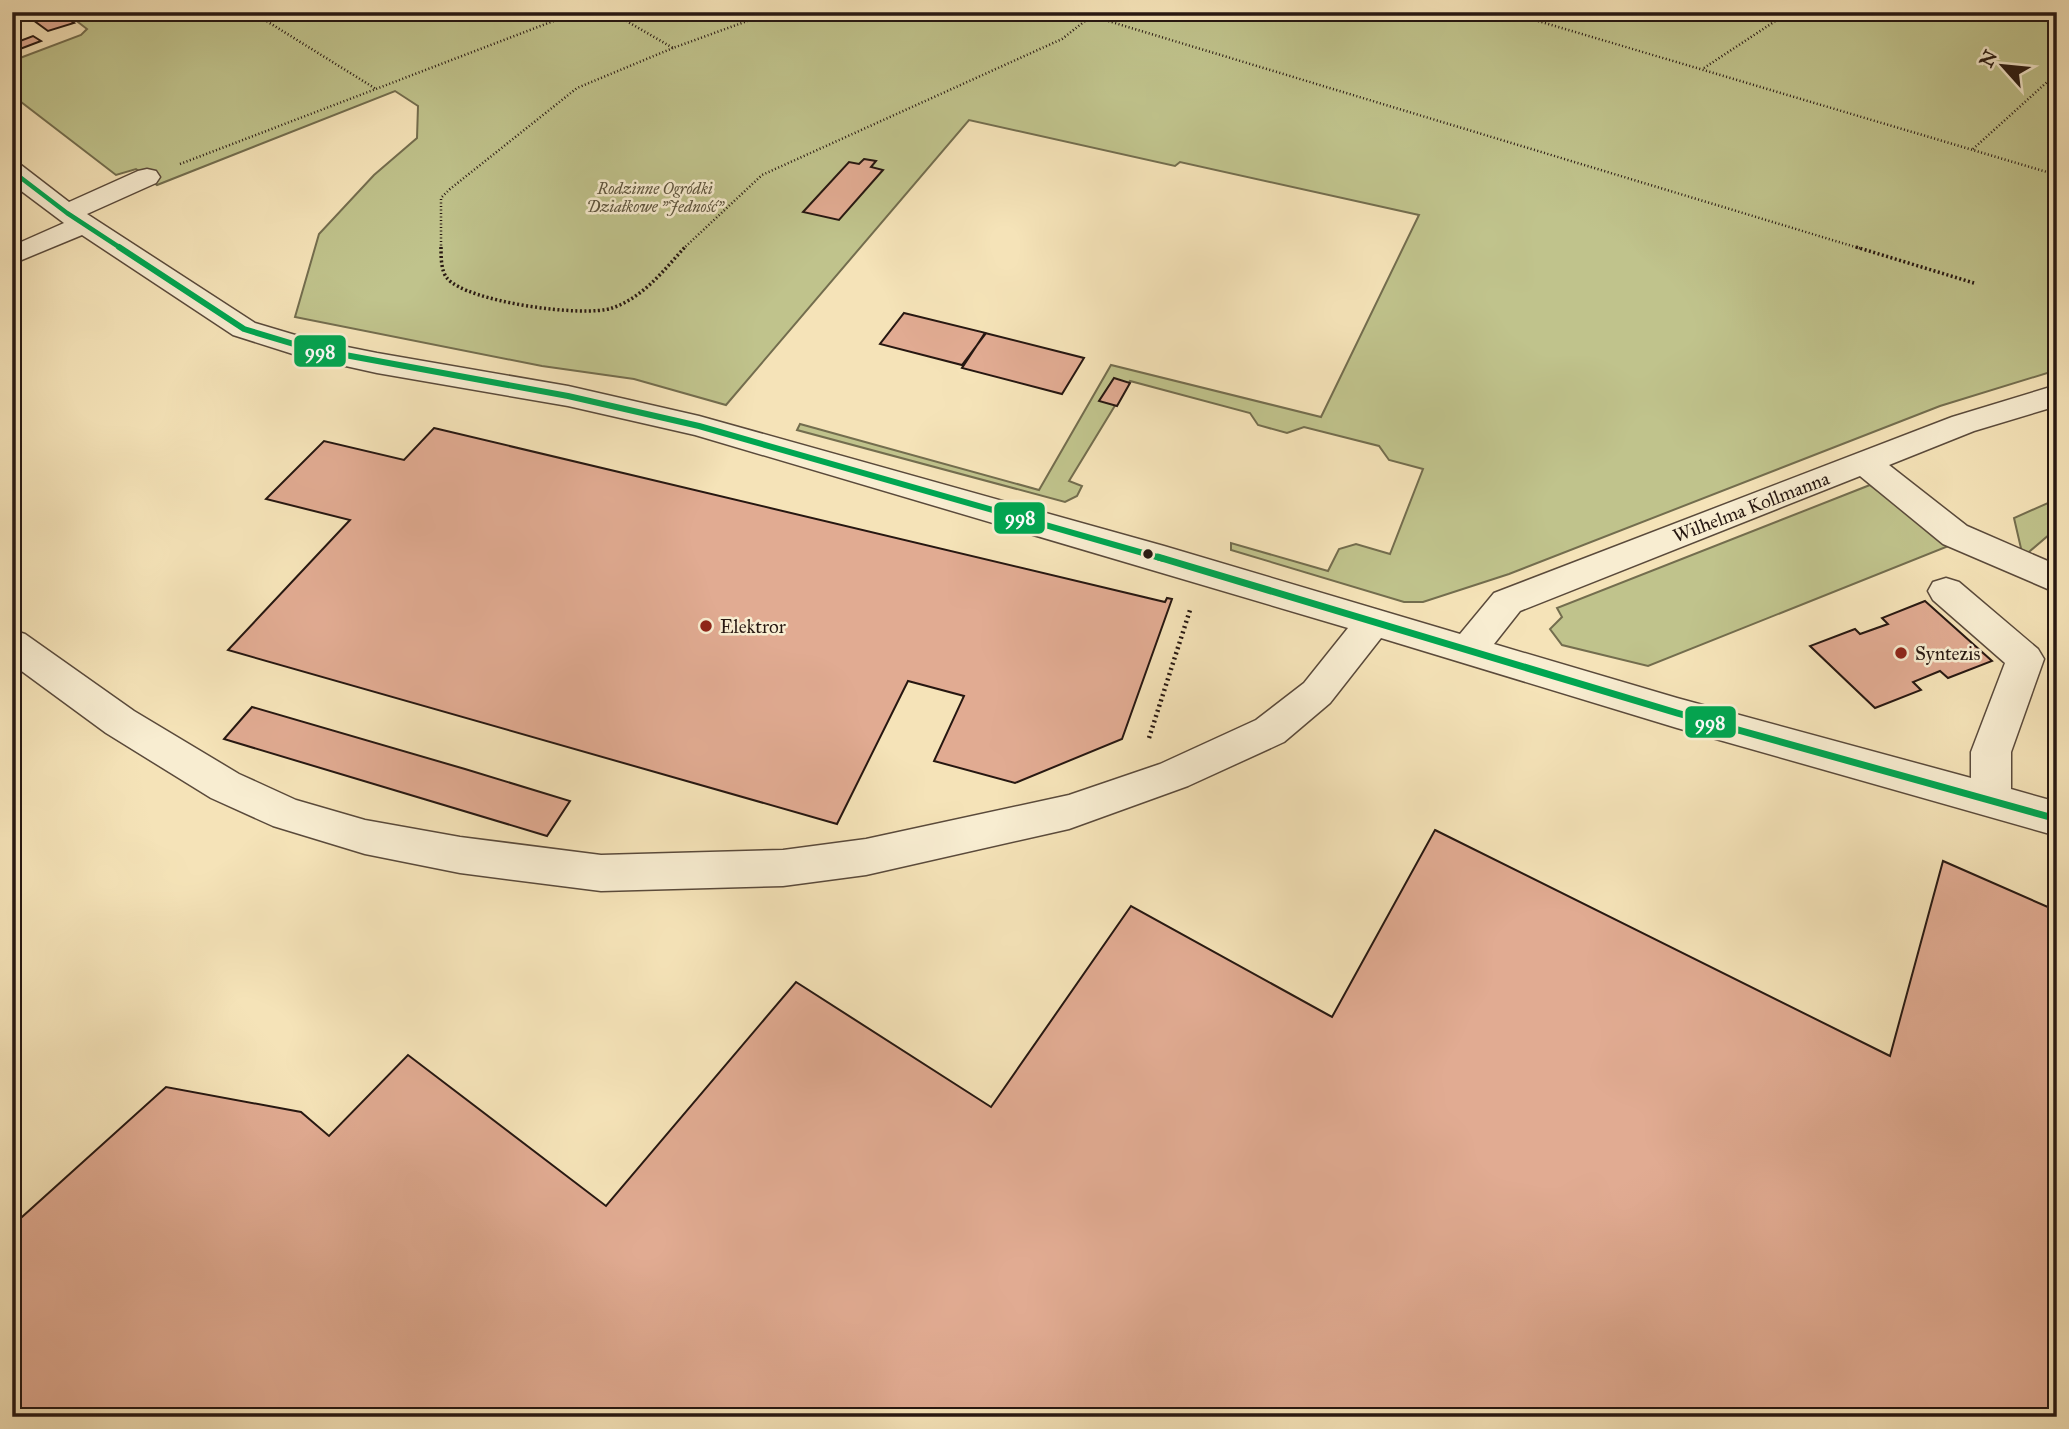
<svg xmlns="http://www.w3.org/2000/svg" width="2069" height="1429" viewBox="0 0 2069 1429" font-family="'IM FELL Great Primer',serif">
<style>
.green{fill:#c0c38c;stroke:#736d4e;stroke-width:2}
.building{fill:#e1ab92;stroke:#261711;stroke-width:2}
.lines{fill:none;stroke-linecap:round;stroke-linejoin:round}
.minor-casing{stroke:#5a4a3b;stroke-width:3}
.path-far2{stroke:#261711;stroke-width:2.5;stroke-dasharray:1 2.5;stroke-linecap:butt}
.path-far1{stroke:#261711;stroke-width:3.5;stroke-dasharray:2 2.5;stroke-linecap:butt}
.path{stroke:#261711;stroke-width:4.5;stroke-dasharray:2 3.5;stroke-linecap:butt}
.minor{fill:#f8edd1;fill-rule:evenodd}
.bus-1-far2-casing{stroke:#f8edd1;stroke-width:8}
.bus-1-far1-casing{stroke:#f8edd1;stroke-width:10}
.bus-1-casing{stroke:#f8edd1;stroke-width:12}
.bus-1-far2{stroke:#00a651;stroke-width:4.5}
.bus-1-far1{stroke:#00a651;stroke-width:6}
.bus-1{stroke:#00a651;stroke-width:7}
.bus-dot{fill:#261711;stroke:#f8edd1;stroke-width:2.5}
.poi-dot{fill:#8f2418;stroke:#f8edd1;stroke-width:2.5}
.labels{text-anchor:middle;dominant-baseline:central;stroke-width:5;stroke-linejoin:round;paint-order:stroke}
.far-park-label{font-size:16px;font-style:italic;fill:#5c533c;stroke:#f8edd1}
.street-label{font-size:19px;fill:#261711;stroke:#f8edd1}
.poi-label{font-size:19px;fill:#261711;stroke:#f8edd1;text-anchor:start}
.line-badge{stroke:#f8edd1;stroke-width:2.5}
.badge-label{font-size:19px;text-anchor:middle;font-weight:bold;fill:#fff}
</style>
<rect width="100%" height="100%" fill="#f5e3b8"/>
<filter id="stains"><feTurbulence type="fractalNoise" baseFrequency=".00286" numOctaves="4"/><feColorMatrix values="0 0 0 0 .2 0 0 0 0 .09 0 0 0 0 .02 0 0 0 .5 -.17"/></filter>
<radialGradient id="worn" r=".72"><stop offset=".6" stop-color="#630" stop-opacity="0"/><stop offset="1" stop-color="#630" stop-opacity=".3"/></radialGradient>
<!-- green -->
<path class="green" d="M65,12H2057V370L1940,406L1509,574L1423,602H1404L1231,550V543L1328,571L1339,549L1356,544L1390,554L1423,469L1389,460L1379,446L1304,427L1287,433L1258,425L1250,413L1130,381L1069,481L1082,486L1077,496L1065,502L797,430L800,424L1039,490L1111,365L1321,417L1419,215L1180,162L1175,166L969,120L726,405L634,379L542,366L295,317L319,234L374,175L417,138L418,106L395,91L157,185L136,169L116,175L12,95V61L81,35L87,29Z
M1870,485L1951,545L1648,666L1562,645L1550,629L1562,617L1557,608Z
M2057,499V528L2023,557L2014,518Z"/>
<!-- building -->
<path class="building" d="M22,12H58L74,23L48,31Z
M33,36L41,41L12,52V44Z
M864,159L876,161L871,167L883,170L839,220L803,212L849,162L859,164Z
M904,313L986,333L962,365L880,344Z
M985,333L1084,358L1062,394L962,368Z
M1114,378L1130,383L1117,406L1099,401Z
M434,428L1165,602L1167,598L1172,599L1122,739L1015,783L934,761L964,696L908,681L837,824L228,650L350,520L266,499L324,441L404,460Z
M1925,601L1992,661L1948,678L1940,671L1913,682L1921,690L1875,708L1810,646L1855,629L1860,634L1888,624L1882,618Z
M252,707L465,769L570,801L547,836L224,739Z
M1435,830L1890,1056L1943,861L2057,911V1417H12V1226L166,1087L301,1112L329,1136L408,1055L606,1206L796,982L991,1107L1131,906L1332,1017Z"/>
<g class="lines">
<!-- minor casing -->
<g class="minor-casing">
<path id="minor" d="M12,163L21,165L69,202L138,171L147,169L156,171L160,177L156,183L87,214L255,323L312,340L377,353L568,386L699,416L1164,546L1460,634L1494,593L1952,417L2057,385V406L1974,431L1889,465L1967,526L2057,565V593L1943,544L1860,476L1520,611L1494,644L1677,698L1971,778V752L2005,663L1933,600L1928,591L1933,582L1946,578L1959,582L2038,649L2044,659L2011,752V789L2057,802V836L1677,728L1381,638L1330,703L1284,742L1188,786L1069,829L866,875L783,886L601,891L460,873L365,854L273,826L211,798L106,733L12,664V630L25,634L134,711L239,774L296,800L365,820L460,837L601,855L783,850L866,839L1069,795L1160,764L1256,720L1304,683L1348,628L695,435L568,406L377,373L296,355L233,335L82,235L12,264V246L64,223L12,184Z"/>
</g>
<!-- path-far2 -->
<path class="path-far2" d="M252,12L376,89
M611,12L673,48L772,12
M1508,12L2057,175
M1085,14L1862,249
M1704,68L1789,12
M1973,149L2057,73
M180,164L577,12
M441,249V198L450,189L577,88L673,48
M683,249L762,175L1062,39L1085,21V14L1079,12"/>
<!-- path-far1 -->
<path class="path-far1" d="M441,247C441,257 441,271 447,278C466,302 585,318 612,308C644,297 663,271 685,247
M1856,247L1974,283"/>
<!-- path -->
<path class="path" d="M1149,738L1190,610"/>
<!-- minor -->
<use href="#minor" class="minor"/>
<!-- bus-1-far2 casing -->
<g class="bus-1-far2-casing">
<path id="bus-1-far2" d="M12,171L67,213L122,249"/>
</g>
<!-- bus-1-far1 casing -->
<g class="bus-1-far1-casing">
<path id="bus-1-far1" d="M119,247L244,329L307,348L568,396L699,426L1164,559"/>
</g>
<!-- bus-1 casing -->
<g class="bus-1-casing">
<path id="bus-1" d="M1158,557L1677,713L2057,819"/>
</g>
<!-- bus-1-far2 -->
<use href="#bus-1-far2" class="bus-1-far2"/>
<!-- bus-1-far1 -->
<use href="#bus-1-far1" class="bus-1-far1"/>
<!-- bus-1 -->
<use href="#bus-1" class="bus-1"/>
</g>
<!-- markers -->
<circle class="bus-dot" cx="1148" cy="554" r="6"/>
<g class="poi-dot">
<circle cx="706" cy="626" r="7"/>
<circle cx="1901" cy="653" r="7"/>
</g>
<g class="labels">
<!-- far-park labels -->
<g class="far-park-label">
<text x="655" y="188">Rodzinne Ogródki<tspan x="655" dy="18">Działkowe "Jedność"</tspan></text>
</g>
<!-- street labels -->
<g class="street-label">
<text transform="translate(1751 507) rotate(-21)">Wilhelma Kollmanna</text>
</g>
<!-- poi labels -->
<g class="poi-label">
<text x="720" y="626">Elektror</text>
<text x="1915" y="653">Syntezis</text>
</g>
</g>
<g class="line-badge">
<rect x="293" y="334" width="54" height="34" rx="7" fill="#00a651"/>
<rect x="993" y="501" width="53" height="34" rx="7" fill="#00a651"/>
<rect x="1684" y="705" width="53" height="34" rx="7" fill="#00a651"/>
</g>
<g class="badge-label">
<text x="320" y="358">998</text>
<text x="1020" y="524">998</text>
<text x="1710" y="729">998</text>
</g>
<!-- margin -->
<rect width="2069" height="1429" fill="none" stroke="#f5e3b8" stroke-width="42"/>
<rect x="14" y="14" width="2041" height="1401" fill="none" stroke="#261711" stroke-width="3.5"/>
<rect x="21" y="21" width="2027" height="1387" fill="none" stroke="#261711" stroke-width="2"/>
<!-- north arrow -->
<g transform="translate(2003 66) rotate(297)" stroke="#f8edd1" stroke-width="5" paint-order="stroke">
<path d="M0-5L12 26L0 18L-12 26Z" fill="#261711"/>
<text y="-10" font-size="19" font-weight="bold" text-anchor="middle" fill="#261711">N</text>
</g>
<rect width="100%" height="100%" filter="url(#stains)"/>
<rect width="100%" height="100%" fill="url(#worn)"/>
</svg>
